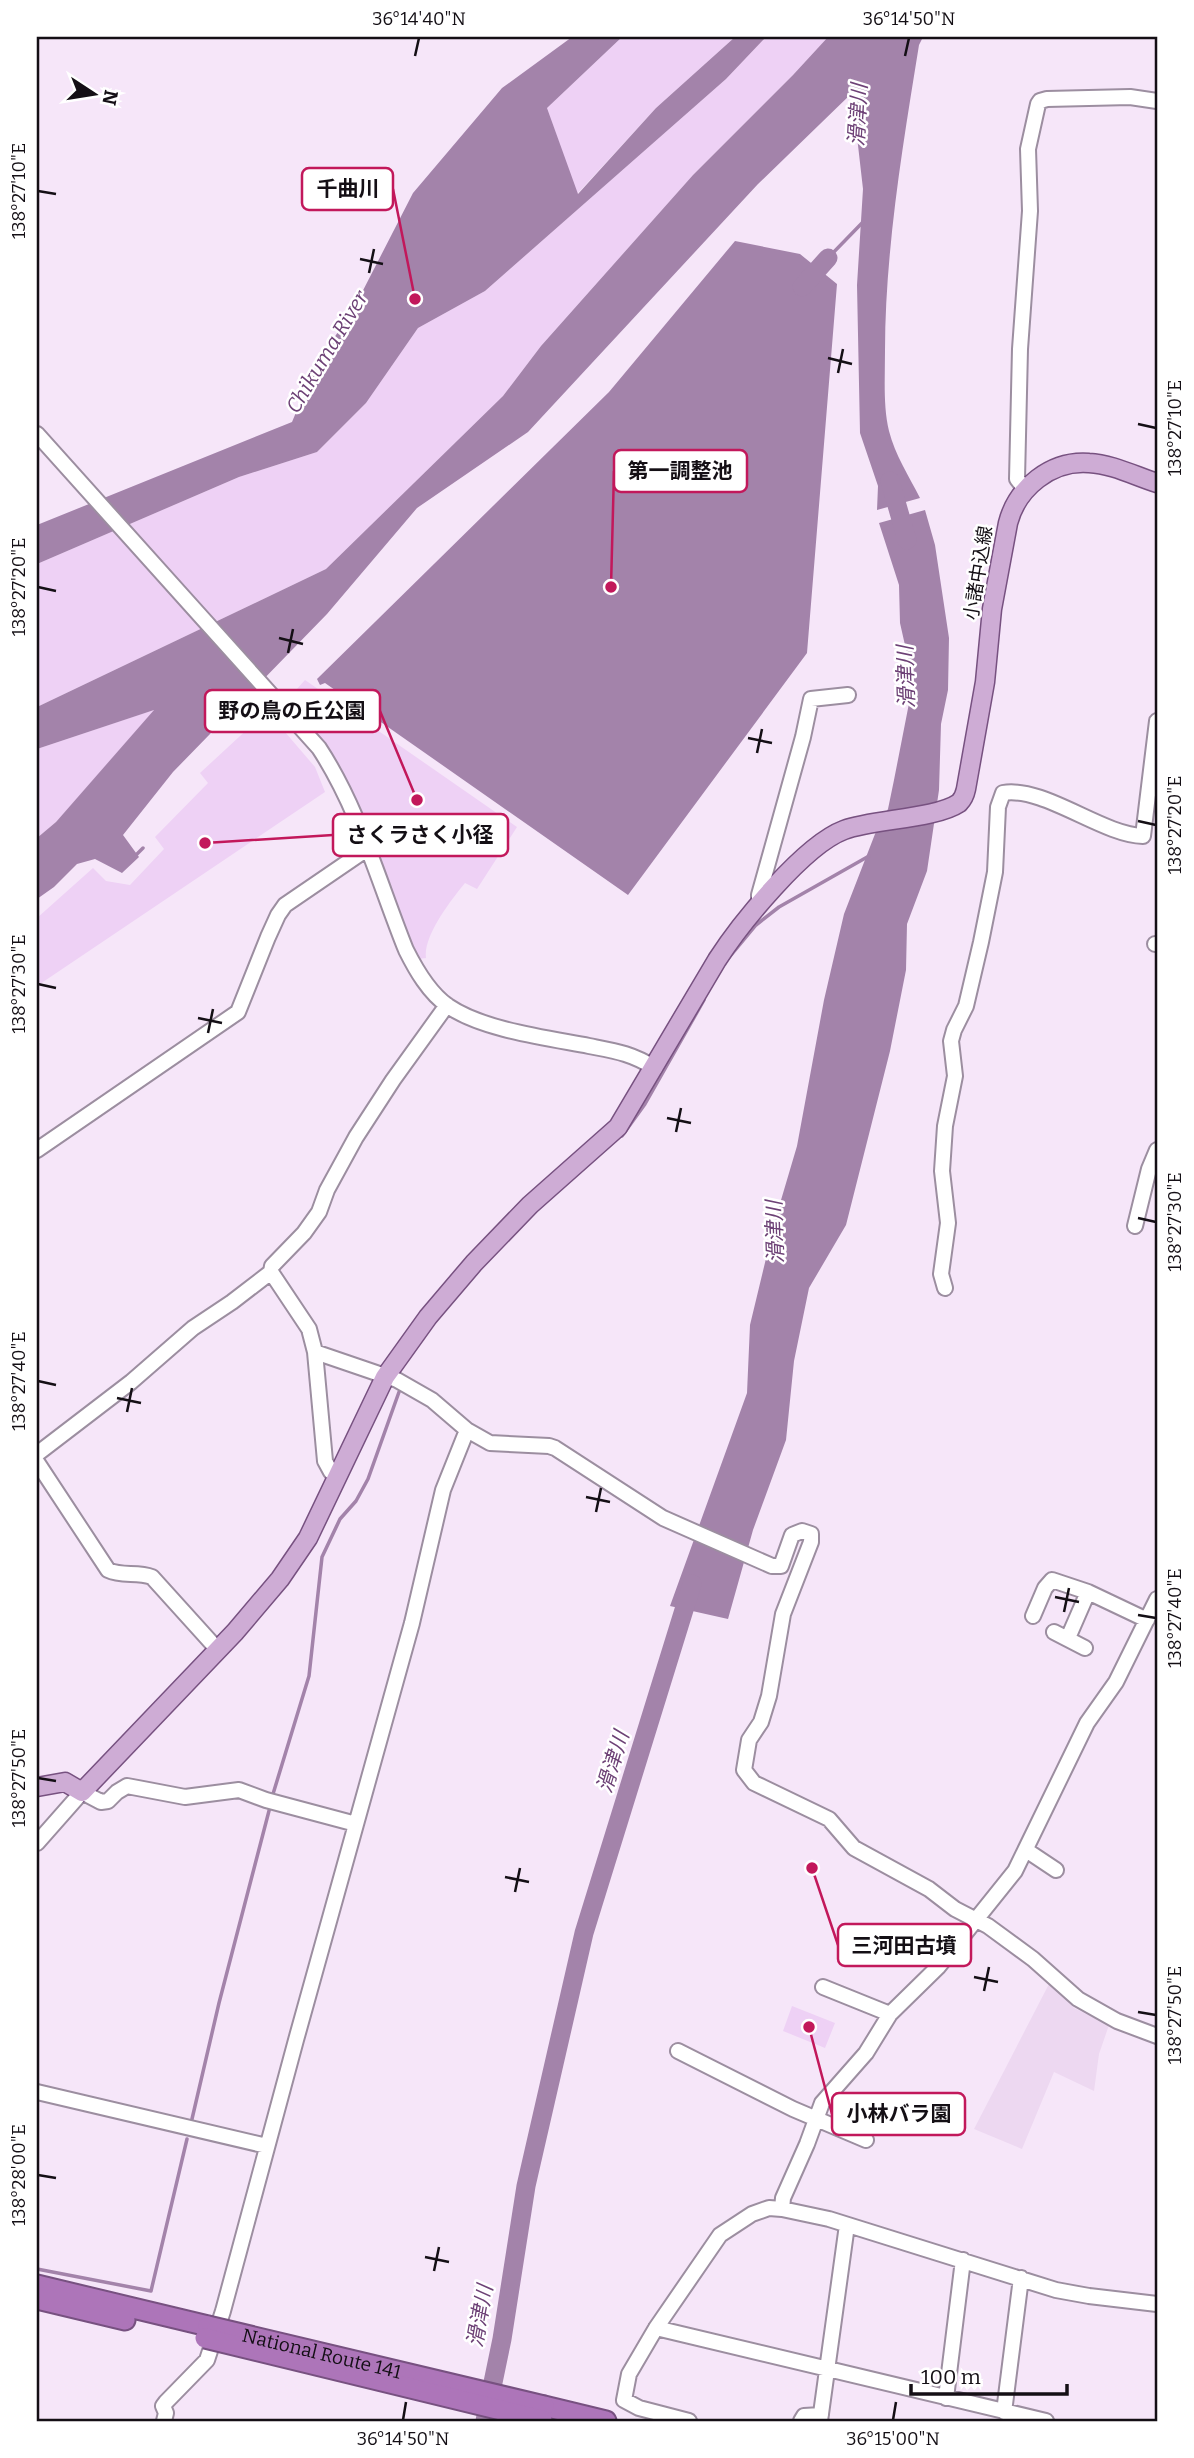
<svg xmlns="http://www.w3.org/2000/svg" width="1194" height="2458" viewBox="0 0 1194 2458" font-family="Bitter,'Noto Sans JP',serif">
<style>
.built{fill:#edd8f1}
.green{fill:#eed1f5}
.water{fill:#a383aa}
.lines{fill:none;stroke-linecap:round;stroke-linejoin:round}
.stream{stroke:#a383aa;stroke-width:3.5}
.river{stroke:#a383aa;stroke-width:19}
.minor-casing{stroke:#9c8ea0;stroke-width:18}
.major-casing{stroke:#775180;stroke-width:21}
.highway-casing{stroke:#775180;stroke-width:23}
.minor{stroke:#fff;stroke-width:14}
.major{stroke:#ceacd5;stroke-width:18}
.highway{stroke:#ad75b9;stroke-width:19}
.highway-bridge-casing{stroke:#775180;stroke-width:23;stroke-linecap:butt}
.highway-bridge{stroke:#ad75b9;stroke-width:19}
.ticks{fill:none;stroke:#140f15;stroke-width:2.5}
.labels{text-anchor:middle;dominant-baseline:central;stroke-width:5;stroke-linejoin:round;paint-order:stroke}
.street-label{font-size:19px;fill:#140f15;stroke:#fff}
.water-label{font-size:21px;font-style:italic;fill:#6d4176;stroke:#fff}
.leader{fill:none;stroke:#c2185b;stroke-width:2.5}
.callout-dot{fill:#c2185b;stroke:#fff;stroke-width:2.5}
.callout{fill:#fff;stroke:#c2185b;stroke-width:2.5}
.callout-label{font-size:21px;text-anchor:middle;font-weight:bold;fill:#140f15}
.neatline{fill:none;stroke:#140f15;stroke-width:2.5}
.ticks-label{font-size:18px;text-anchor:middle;fill:#140f15}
</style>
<rect width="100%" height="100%" fill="#f6e6f9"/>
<!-- built -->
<path class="built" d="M1050,1982L1074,2008L1109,2025L1099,2054L1094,2091L1054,2072L1022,2149L974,2129Z"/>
<!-- green -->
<path class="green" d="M622,37H735L656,108L577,194L547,108Z
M766,37H828L793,75L693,175L541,346L503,396L326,569L37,707V564L239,477L317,452L366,403L418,328L485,291L726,79Z
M305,680L517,827L477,889L465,883C451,900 423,936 426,958L418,959L405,933L344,774L330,751L287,700Z
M156,709L56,822L37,838V749Z
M267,711L315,767L325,792L37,986V918L93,868L106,881L130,885L164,849L155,837L208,783L200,773Z
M792,2006L835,2023L825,2048L783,2031Z"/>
<!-- water -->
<path class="water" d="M572,37H622L547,108L578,194L656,108L735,37H766L726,79L485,291L418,328L366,403L317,452L239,477L37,564V525L292,422L315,367L355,306L413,193L502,88Z
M828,37H923L919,45C903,144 885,251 885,351C885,377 883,406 889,431C895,455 909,476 920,498L877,510L878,486L860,433L857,285L863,189L852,93L758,184L528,432L417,508L327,614L173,772L123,835L139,857L122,873L95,859L77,864L54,887L37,899V838L56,822L154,710L37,749V707L326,569L503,396L541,346L693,175L793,75Z
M735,241L800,254L837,284L807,653L628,895L325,683L320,685L317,679L609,392Z
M925,510L935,545L949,638L948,690L941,724L939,790L927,871L907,924L906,970L890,1051L846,1225L809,1288L794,1361L786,1440L753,1530L728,1619L670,1606L747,1393L750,1325L776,1217L797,1146L824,1000L844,914L875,834L888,809L894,780L912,688L909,663L900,623L899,585L879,523Z"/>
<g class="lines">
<!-- stream -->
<path class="stream" d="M828,258L863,222
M137,854L143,848
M727,960L756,925L779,907L869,856
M622,1136L645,1104L704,1000
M273,1794L309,1676L322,1557L340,1519L356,1501L368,1479L399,1392
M192,2119L219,2003L270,1807
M37,2269L151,2291L187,2139"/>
<!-- river -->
<path class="river" d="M802,287L828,258
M890,481L907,540
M485,2421L502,2339L526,2186L584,1933L692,1584"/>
<!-- minor casing -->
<g class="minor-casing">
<path id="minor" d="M37,434L319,748C359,809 379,883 406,950C416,970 429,993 448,1006C483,1030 547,1038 589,1046C615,1051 631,1053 655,1068
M1025,489L1017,479L1020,349L1030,211L1028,149L1038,104L1040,101L1047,99L1130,97L1157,101
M759,905V895L803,737L811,699L848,695
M1155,944H1157
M37,1150L238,1012L268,937L278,915L285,905L367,849
M1135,1226L1149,1169L1157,1150
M271,1272L309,1329L315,1352L397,1380L432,1400L467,1430L490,1443L549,1446L555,1448L663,1518L772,1566H781L792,1535L802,1531L811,1534V1542L783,1614L769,1696L761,1722L749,1740L744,1770L754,1783L829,1819L854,1848L929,1889L955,1909L988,1926L1033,1959L1078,1999L1117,2021L1157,2036
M945,1288L941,1274L948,1223L942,1171L945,1126L955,1076L951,1041L954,1030L966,1006L981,942L995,872L998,807L1003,793C1044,786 1102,835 1143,836L1157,721
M315,1352L325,1461L331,1472L338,1475
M37,1454L131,1382L193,1328L232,1302L271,1272L272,1266L304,1233L319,1212L327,1190L356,1137L393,1080L447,1005
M37,1462L108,1570C122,1577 137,1571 152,1577L218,1650
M1033,1616L1045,1588L1052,1580L1088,1592L1147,1620
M1054,1632L1085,1648
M1068,1638L1088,1592
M37,1843L82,1792L101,1802L108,1801L117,1792L127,1786L185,1797L239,1790L266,1800L356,1824
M1026,1850L1056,1870
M823,1987L890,2014
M678,2051L793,2109L866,2140
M37,2092L267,2146
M782,2209L783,2198L807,2144L822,2103L866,2053L890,2014L938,1967L1015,1871L1087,1723L1116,1682L1157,1599
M656,2328L1046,2421
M946,2398L963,2260
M1004,2412L1021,2278
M164,2421L166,2413L163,2406L166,2402L207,2360L223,2311L296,2040L412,1623L443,1490L467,1430
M689,2421L639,2408L624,2400L629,2374L656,2328L720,2235L752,2214L769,2208L782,2209L829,2219L1056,2290L1089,2296L1157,2304
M801,2421L804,2416L821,2415
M820,2421L847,2225"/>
</g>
<!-- major casing -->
<g class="major-casing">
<path id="major" d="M37,1787L65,1782L82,1792L235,1632L280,1579L308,1538L385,1377L428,1317L474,1263L530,1205L618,1127L717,960C740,924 804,845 844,830C874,819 935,819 959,803C963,799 965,794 966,789L985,682L992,609L1008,523C1017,488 1051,460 1089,463C1112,464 1135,476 1157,483"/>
</g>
<!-- highway casing -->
<g class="highway-casing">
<path id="highway" d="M37,2285L208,2326
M37,2299L125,2320
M544,2406L606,2421"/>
</g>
<!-- minor -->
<use href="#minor" class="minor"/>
<!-- major -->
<use href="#major" class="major"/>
<!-- highway -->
<use href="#highway" class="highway"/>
<!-- highway-bridge casing -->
<g class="highway-bridge-casing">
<g id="highway-bridge">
<path id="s1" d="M208,2326L544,2406"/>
<path d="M205,2338L542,2420"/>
</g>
</g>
<!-- highway-bridge -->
<use href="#highway-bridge" class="highway-bridge"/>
</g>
<!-- ticks -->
<path class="ticks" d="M415,56L419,38M905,56L909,38M38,191L56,194M360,259L383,264M369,273L374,249M828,358L852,364M838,373L843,349M1138,424L1156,428M38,587L56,591M279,638L303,644M288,653L293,629M748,738L772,743M757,753L762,729M1138,821L1156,825M38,984L56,988M198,1018L222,1023M208,1033L213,1009M667,1118L691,1123M676,1132L681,1108M1138,1218L1156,1222M38,1381L56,1385M117,1398L141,1403M127,1412L132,1388M586,1497L610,1502M596,1512L601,1488M1055,1597L1079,1602M1064,1612L1069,1588M1138,1615L1156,1618M38,1778L56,1781M505,1877L529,1882M515,1892L520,1868M974,1977L998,1982M984,1991L989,1967M1138,2012L1156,2015M38,2175L56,2178M425,2257L449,2262M434,2271L439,2247M403,2420L406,2402M893,2420L896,2402"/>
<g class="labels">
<!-- street labels -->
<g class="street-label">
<text transform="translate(978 573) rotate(-81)">小諸中込線</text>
<text stroke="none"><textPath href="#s1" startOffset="117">National Route 141</textPath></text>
</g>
<!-- water labels -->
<g class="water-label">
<text transform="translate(858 115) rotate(-87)">滑津川</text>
<text transform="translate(327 352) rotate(-59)">Chikuma River</text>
<text transform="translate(906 677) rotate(-92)">滑津川</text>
<text transform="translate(775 1232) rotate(-92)">滑津川</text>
<text transform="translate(613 1762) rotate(-73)">滑津川</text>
<text transform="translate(480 2316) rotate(-80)">滑津川</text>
</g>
</g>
<!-- callouts -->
<path class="leader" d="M415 299L393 189M611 587L614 471M417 800L380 711M205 843L333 835M812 1868L838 1945M809 2027L832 2114"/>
<g class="callout-dot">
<circle cx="415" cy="299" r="7"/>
<circle cx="611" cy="587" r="7"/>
<circle cx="417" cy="800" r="7"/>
<circle cx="205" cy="843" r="7"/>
<circle cx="812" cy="1868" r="7"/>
<circle cx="809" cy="2027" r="7"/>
</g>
<g class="callout">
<rect x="302" y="168" width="91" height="42" rx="7"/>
<rect x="614" y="450" width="133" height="42" rx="7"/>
<rect x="205" y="690" width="175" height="42" rx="7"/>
<rect x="333" y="814" width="175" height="42" rx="7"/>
<rect x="838" y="1924" width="133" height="42" rx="7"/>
<rect x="832" y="2093" width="133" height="42" rx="7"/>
</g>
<g class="callout-label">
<text x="348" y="196">千曲川</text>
<text x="680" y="478">第一調整池</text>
<text x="292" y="718">野の鳥の丘公園</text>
<text x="420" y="842">さくラさく小径</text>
<text x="904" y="1953">三河田古墳</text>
<text x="899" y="2121">小林バラ園</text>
</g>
<!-- border -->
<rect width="1194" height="2458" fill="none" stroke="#ffffff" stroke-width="77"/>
<!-- north arrow -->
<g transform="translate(94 94) rotate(102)" stroke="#ffffff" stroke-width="5" paint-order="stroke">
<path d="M0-5L12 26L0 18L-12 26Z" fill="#140f15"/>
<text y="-10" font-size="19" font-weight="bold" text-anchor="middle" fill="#140f15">N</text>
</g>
<!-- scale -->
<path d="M911 2384v10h156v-10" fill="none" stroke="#140f15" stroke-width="3.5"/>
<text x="921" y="2384" font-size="21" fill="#140f15" stroke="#ffffff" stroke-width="5" paint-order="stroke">100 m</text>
<rect x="38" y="38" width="1118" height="2382" class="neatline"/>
<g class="ticks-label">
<text x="419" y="25">36°14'40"N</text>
<text x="909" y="25">36°14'50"N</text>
<text transform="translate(19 191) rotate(-90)" y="6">138°27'10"E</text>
<text transform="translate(1175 428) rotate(-90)" y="6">138°27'10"E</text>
<text transform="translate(19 587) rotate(-90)" y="6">138°27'20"E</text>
<text transform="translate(1175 825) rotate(-90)" y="6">138°27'20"E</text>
<text transform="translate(19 984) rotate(-90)" y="6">138°27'30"E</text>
<text transform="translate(1175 1222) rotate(-90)" y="6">138°27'30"E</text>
<text transform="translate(19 1381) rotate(-90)" y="6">138°27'40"E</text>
<text transform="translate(1175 1618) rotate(-90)" y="6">138°27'40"E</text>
<text transform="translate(19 1778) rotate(-90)" y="6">138°27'50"E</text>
<text transform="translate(1175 2015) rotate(-90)" y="6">138°27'50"E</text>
<text transform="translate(19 2175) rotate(-90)" y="6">138°28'00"E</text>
<text x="403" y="2445">36°14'50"N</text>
<text x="893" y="2445">36°15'00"N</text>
</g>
</svg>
